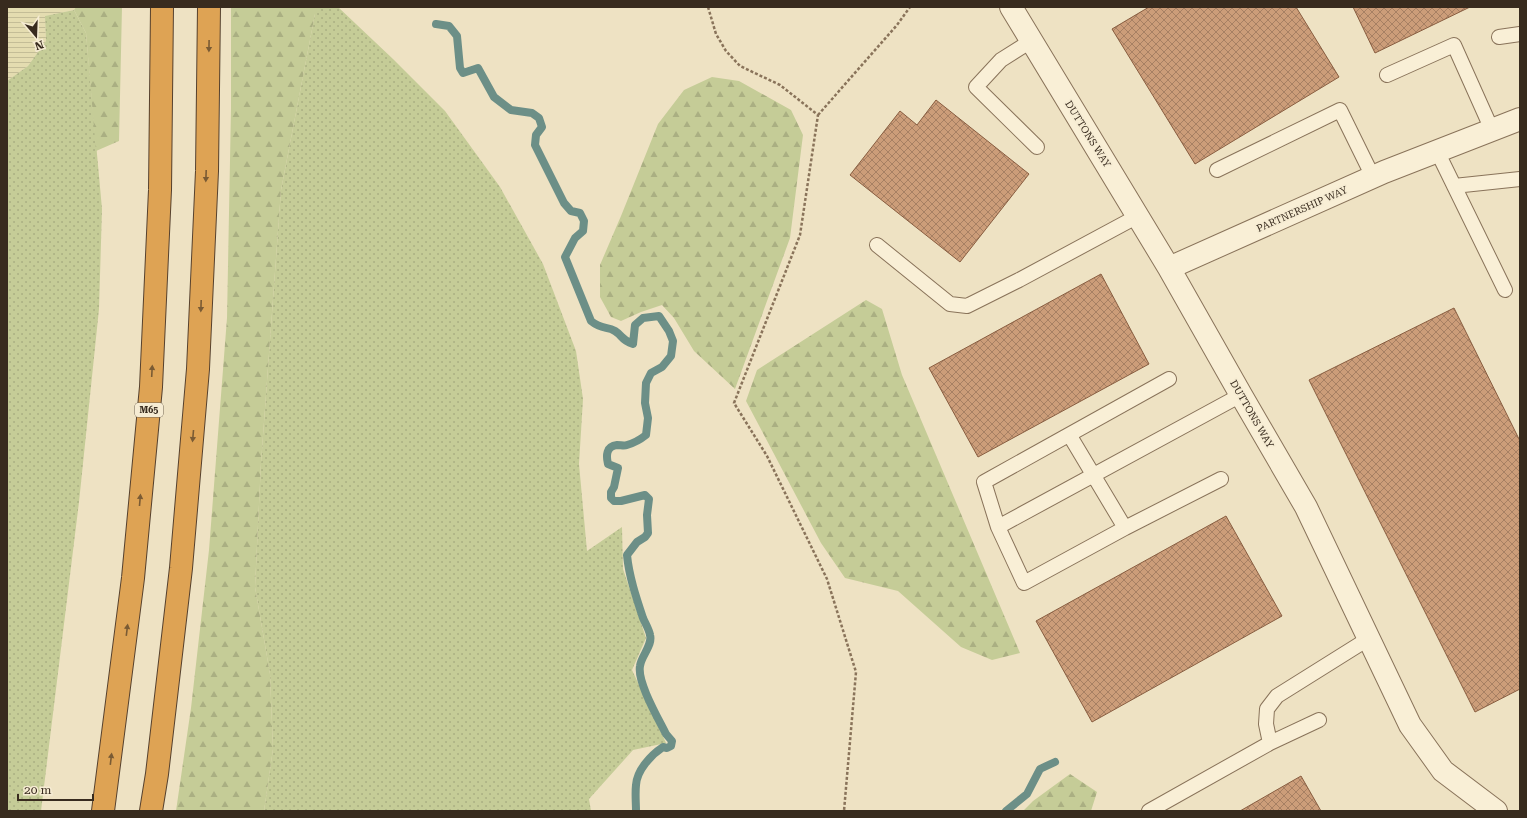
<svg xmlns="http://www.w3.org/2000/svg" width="1527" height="818" viewBox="0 0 1527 818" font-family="'Roboto Serif',serif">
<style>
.farmland{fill:url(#farmland-rules)}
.grass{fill:url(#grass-dots)}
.forest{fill:url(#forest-firs)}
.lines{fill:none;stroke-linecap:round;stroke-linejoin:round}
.stream{stroke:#6c8f87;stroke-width:8}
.building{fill:url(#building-cross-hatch);stroke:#885d40}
.service-casing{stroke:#89735a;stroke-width:16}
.minor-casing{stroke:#89735a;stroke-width:24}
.motorway-casing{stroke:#56412e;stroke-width:24}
.path{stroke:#89735a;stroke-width:2.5;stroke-dasharray:3 2;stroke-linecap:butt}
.service{stroke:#f9efd6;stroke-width:14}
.minor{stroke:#f9efd6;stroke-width:22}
.motorway{stroke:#dea354;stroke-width:22}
.oneway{fill:#7a5b34}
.labels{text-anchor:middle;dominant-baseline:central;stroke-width:3.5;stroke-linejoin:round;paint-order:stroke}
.shield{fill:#f6ecd3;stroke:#716554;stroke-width:1}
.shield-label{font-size:9px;font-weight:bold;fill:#382b1e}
.street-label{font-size:10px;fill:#382b1e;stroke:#f6ecd3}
</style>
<defs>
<pattern id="farmland-rules" width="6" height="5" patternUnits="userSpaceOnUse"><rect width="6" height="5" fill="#e4dcb0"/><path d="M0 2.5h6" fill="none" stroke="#c4bd97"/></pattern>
<pattern id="grass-dots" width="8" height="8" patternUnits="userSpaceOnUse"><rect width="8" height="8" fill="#c5cc97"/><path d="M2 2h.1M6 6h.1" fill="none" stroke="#aaaf82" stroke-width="1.8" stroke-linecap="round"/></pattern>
<pattern id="forest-firs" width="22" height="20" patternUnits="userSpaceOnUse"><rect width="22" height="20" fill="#c5cc97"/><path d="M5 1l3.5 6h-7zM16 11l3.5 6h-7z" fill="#aaaf82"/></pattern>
<pattern id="building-cross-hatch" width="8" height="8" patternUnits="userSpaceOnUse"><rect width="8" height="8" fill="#cc9d79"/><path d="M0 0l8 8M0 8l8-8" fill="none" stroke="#a78063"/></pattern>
</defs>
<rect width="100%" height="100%" fill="#eee2c3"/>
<!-- farmland -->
<path class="farmland" d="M7,7H76L74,10L45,16L46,41L28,66L7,81Z"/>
<!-- grass -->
<path class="grass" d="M315,7H338L393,59L445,111L500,187L543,264L576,351L583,399L579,464L587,551L622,527L623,569L646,638L632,670L666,743L633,750L589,799L591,811H264L273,749L270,674L255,587L261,463L281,190L315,14Z
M74,10L86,33L102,209L99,309L79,502L41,811H7V81L28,66L46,41L45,16Z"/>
<!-- forest -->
<path class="forest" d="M76,7H122L119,141L96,151L86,33L74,10Z
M231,7H315V14L281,190L261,463L255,587L270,674L273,749L264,811H176L191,708L209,550L227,318L231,108Z
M712,77L739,81L791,110L803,135L790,238L735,389L694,351L674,318L662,305L641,312L621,321L611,317L600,297V265L621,216L658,124L684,90Z
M866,300L882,309L902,375L1020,653L992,660L961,647L898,591L845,578L821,543L746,401L757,370Z
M1070,774L1097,792L1091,811H1023L1033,801Z"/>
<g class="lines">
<!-- stream -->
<path class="stream" d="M436,24L449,26L457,36L460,68L463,73L478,68L494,97L511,110L532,113L539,118L542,127L536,135L535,145L564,203L571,211L580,213L584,221L583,231L575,238L565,257L591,321C602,330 607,326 615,331C623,336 621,340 633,344L635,325L643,318L659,316L669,331L673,341L671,356L662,367L651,373L646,383L645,403L648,418L646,435C641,439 634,443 627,445C624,446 621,445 617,445C606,446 606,456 608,464L618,468L614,487L611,492V498L614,501H621L645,495L649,499L647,515L648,533L645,537L637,542L627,555C629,576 636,597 643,618C645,623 649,629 650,635C653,645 641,656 640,666C637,682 658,718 666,734L672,741L671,746L667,748L663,747C651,755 637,770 636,785C635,794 636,803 636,811
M1006,811L1027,794L1040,769L1055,762"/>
</g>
<!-- building -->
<path class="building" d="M1149,7H1296L1339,77L1195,164L1112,29Z
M1353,7H1470L1375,53Z
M936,100L1029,174L960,262L850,175L900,111L917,125Z
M1101,274L1149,364L978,457L929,368Z
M1454,308L1520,441V689L1475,712L1309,380Z
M1226,516L1282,616L1092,722L1036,621Z
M1301,776L1321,811H1240Z"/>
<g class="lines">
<!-- service casing -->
<g class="service-casing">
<path id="service" d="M1499,37L1520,34
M1031,41L1001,60L976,87L1037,147
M1387,75L1454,45L1492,130
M1437,151L1505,290
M1217,170L1340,110L1373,177
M1454,186L1520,179
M877,245L950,304L967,306L1019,280L1138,216
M1169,379L984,482L998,527L1024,583L1125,528L1221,479
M1070,436L1125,528
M998,527L1241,395
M1270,743L1319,720
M1149,811L1270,743L1266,724L1267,709L1277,696L1368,639"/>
</g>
<!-- minor casing -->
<g class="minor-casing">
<path id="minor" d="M1011,7L1169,268L1241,395L1306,507L1410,725L1443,771L1496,811
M1169,268L1384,172L1520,119"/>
</g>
<!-- motorway casing -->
<g class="motorway-casing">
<path id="motorway" d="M103,811L133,578L151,387L160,190L162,7
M151,811L157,774L181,568L198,369L207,171L209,7"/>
</g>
<!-- path -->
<path class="path" d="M708,7L716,34L726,51L740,66L780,85L818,115L800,235L734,403L767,456L827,579L856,672L844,811
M818,115L897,25L910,7"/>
<!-- service -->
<use href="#service" class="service"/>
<!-- minor -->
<use href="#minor" class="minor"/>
<!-- motorway -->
<use href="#motorway" class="motorway"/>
</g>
<!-- one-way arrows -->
<defs><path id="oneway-solid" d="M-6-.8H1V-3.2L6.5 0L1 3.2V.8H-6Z"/></defs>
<g class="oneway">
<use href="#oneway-solid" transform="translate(209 46) rotate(91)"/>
<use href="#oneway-solid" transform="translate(206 176) rotate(92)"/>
<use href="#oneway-solid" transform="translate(201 306) rotate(92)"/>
<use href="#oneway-solid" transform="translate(152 371) rotate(-87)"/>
<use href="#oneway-solid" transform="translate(193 436) rotate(95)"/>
<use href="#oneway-solid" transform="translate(140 500) rotate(-85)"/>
<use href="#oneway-solid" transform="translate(127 630) rotate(-83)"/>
<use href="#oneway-solid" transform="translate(111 759) rotate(-83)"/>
</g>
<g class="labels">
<!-- shield labels -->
<rect class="shield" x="135" y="403" width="28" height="14" rx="3"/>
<g class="shield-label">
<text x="149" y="410">M65</text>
</g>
<!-- street labels -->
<g class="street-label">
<text transform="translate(1088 134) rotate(58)">DUTTONS WAY</text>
<text transform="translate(1302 209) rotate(-24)">PARTNERSHIP WAY</text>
<text transform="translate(1252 414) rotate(60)">DUTTONS WAY</text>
</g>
</g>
<!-- border -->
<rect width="1527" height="818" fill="none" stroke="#382b1e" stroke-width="16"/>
<!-- north arrow -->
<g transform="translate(36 36) rotate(161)" stroke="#f6ecd3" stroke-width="3" paint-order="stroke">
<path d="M0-3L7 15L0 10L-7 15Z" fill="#382b1e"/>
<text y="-6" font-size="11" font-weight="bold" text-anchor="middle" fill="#382b1e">N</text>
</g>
<!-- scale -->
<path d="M18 794v6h75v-6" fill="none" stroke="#382b1e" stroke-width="2"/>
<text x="24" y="794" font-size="12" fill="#382b1e" stroke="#f6ecd3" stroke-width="3" paint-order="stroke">20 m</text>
</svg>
